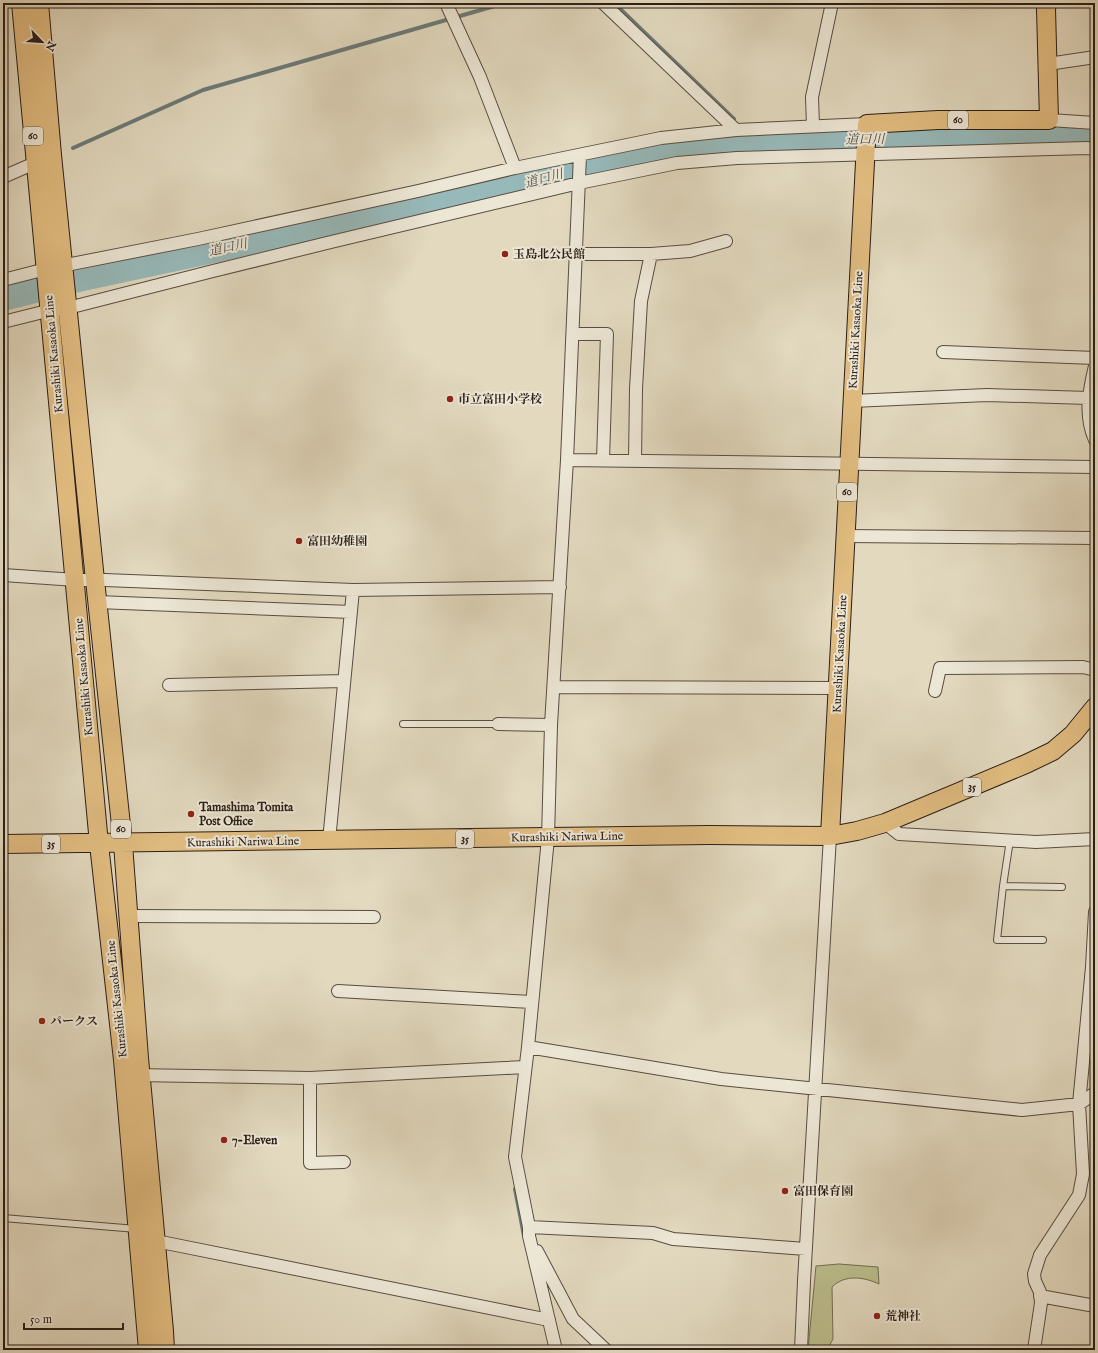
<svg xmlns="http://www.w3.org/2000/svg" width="1098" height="1353" viewBox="0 0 1098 1353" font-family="'IM FELL English','Noto Serif JP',serif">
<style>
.green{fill:#bbbd8c;stroke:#736e52}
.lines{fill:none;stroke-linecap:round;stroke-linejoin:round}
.stream{stroke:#6c7b79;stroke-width:4}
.river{stroke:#97b9ba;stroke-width:24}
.lane-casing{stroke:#594d41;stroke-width:8}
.street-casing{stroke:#594d41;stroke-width:14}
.primary-casing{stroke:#2b1e17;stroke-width:20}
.lane{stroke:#ece6d5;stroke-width:6}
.street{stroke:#ece6d5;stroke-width:12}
.primary{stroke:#e1bc80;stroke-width:18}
.poi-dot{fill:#8f2418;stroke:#ece6d5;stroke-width:1.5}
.labels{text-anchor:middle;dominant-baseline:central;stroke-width:4;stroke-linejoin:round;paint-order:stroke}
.shield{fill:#ece6d5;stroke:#655a50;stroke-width:1}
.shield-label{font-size:11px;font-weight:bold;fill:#2b1e17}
.poi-label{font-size:12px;font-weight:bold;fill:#2b1e17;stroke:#ece6d5;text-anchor:start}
.street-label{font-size:12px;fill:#2b1e17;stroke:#ece6d5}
.water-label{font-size:13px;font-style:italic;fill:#4b4c48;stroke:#ece6d5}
</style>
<rect width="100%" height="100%" fill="#e2d9bf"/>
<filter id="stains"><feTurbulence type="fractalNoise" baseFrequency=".005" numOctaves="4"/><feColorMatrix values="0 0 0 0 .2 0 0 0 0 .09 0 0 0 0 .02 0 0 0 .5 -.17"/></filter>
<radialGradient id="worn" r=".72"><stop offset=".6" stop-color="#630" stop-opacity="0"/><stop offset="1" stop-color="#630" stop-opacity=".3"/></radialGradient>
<!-- green -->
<path class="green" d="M839,1264L878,1267L879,1284C864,1277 845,1274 832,1287L833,1339L827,1350H808L816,1266Z"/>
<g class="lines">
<!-- stream -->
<path class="stream" d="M614,3L734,119
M746,136V146
M73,148L203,90L505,3
M515,1189L524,1236"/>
<!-- river -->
<path class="river" d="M3,299L78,280L540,181L617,158L746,146L847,140L1095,139"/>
<!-- lane casing -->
<g class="lane-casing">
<path id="lane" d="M403,724H498
M1010,840L1003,886L1062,887
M1003,886L997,940H1043
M3,1218L137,1229"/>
</g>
<!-- street casing -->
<g class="street-casing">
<path id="street" d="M446,3L480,77L515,168
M603,3L736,130
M1048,64L1095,57
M1049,120L1095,123
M813,126L812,97L832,3
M3,177L35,163
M576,254H651L641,301L636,389L635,461
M651,254L690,251L726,241
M3,280L46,269L198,239L418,191L515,168L661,138L736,130L867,124
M3,322L51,310L68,308L213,271L331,242L579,183L677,163L737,158L1087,148L1095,149
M573,334H607L603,460
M943,352L1095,358
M1095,366C1089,391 1084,415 1095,440
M852,401L987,395L1089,398
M567,460L1095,467
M845,536L1095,538
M3,575L76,580H105L353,590L560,587
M97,602L351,612
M169,685L344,681
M554,687L838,688
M935,691L940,668L1083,667L1095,670
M498,724L551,725
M885,823L899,834L1036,842L1095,839
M329,841L353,590
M128,916L374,917
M338,991L532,1002
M528,1047L721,1079L1022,1110L1079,1104L1095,1093
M134,1075L310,1078L525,1067
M310,1078V1163L344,1162
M529,1227L653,1233L673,1239L806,1249
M156,1241L549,1320
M537,1251L573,1319L606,1350
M1040,1296L1095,1306
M556,1350L529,1236V1227L515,1157L528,1047L548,838L551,725L567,460L580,155
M801,1350L804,1281L830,836
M1034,1350L1041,1303L1040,1292L1035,1281L1034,1274L1040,1255L1079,1195L1083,1174L1079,1104L1092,967L1095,912"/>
</g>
<!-- primary casing -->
<g class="primary-casing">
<path id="primary" d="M21,3L99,844L123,1060L148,1350
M39,3L52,155L95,580L123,844L139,1058L164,1331L165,1350
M830,836L867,124L938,120H1049L1046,9L1047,3
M3,844L709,835L830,836L857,831L885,823L1026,764L1053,751L1073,734L1095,707"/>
</g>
<!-- lane -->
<use href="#lane" class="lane"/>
<!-- street -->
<use href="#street" class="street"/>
<!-- primary -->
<use href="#primary" class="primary"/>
</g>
<!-- markers -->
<g class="poi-dot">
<circle cx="505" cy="254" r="4"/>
<circle cx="450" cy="399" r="4"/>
<circle cx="299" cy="541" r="4"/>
<circle cx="191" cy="814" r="4"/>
<circle cx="42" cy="1021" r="4"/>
<circle cx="224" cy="1140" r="4"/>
<circle cx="785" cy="1191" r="4"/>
<circle cx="877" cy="1316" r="4"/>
</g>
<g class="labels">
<!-- shield labels -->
<g class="shield">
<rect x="948" y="111" width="20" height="18" rx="3"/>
<rect x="23" y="127" width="20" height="18" rx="3"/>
<rect x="837" y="483" width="20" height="18" rx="3"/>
<rect x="963" y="778" width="18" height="18" rx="3"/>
<rect x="111" y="820" width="20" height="18" rx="3"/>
<rect x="456" y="830" width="18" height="18" rx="3"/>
<rect x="42" y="835" width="18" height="18" rx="3"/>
</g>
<g class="shield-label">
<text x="958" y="120">60</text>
<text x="33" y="136">60</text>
<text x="847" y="492">60</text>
<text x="972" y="787">35</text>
<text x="121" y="829">60</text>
<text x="465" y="839">35</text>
<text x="51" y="844">35</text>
</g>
<!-- poi labels -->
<g class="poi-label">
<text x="513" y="254">玉島北公民館</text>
<text x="458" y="399">市立富田小学校</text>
<text x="307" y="541">富田幼稚園</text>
<text x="199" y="807">Tamashima Tomita<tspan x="199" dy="14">Post Office</tspan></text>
<text x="50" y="1021">パークス</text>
<text x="232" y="1140">7-Eleven</text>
<text x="793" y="1191">富田保育園</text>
<text x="885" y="1316">荒神社</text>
</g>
<!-- street labels -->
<g class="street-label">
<text transform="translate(856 330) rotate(-87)">Kurashiki Kasaoka Line</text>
<text transform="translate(54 354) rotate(-95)">Kurashiki Kasaoka Line</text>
<text transform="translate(840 654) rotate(-87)">Kurashiki Kasaoka Line</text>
<text transform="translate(84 677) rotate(-95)">Kurashiki Kasaoka Line</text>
<text transform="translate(567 837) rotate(-1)">Kurashiki Nariwa Line</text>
<text transform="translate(243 842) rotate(-1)">Kurashiki Nariwa Line</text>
<text transform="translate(117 999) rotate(-96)">Kurashiki Kasaoka Line</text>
</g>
<!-- water labels -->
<g class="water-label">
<text transform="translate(865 140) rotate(-1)">道口川</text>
<text transform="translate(544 179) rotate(-15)">道口川</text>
<text transform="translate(228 248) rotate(-12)">道口川</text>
</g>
</g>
<!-- margin -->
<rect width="1098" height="1353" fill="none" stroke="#e2d9bf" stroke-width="16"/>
<rect x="4" y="4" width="1090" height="1345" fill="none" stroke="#2b1e17" stroke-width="2"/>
<rect x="8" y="8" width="1082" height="1337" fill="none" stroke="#2b1e17"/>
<!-- north arrow -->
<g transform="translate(42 42) rotate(115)" stroke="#ece6d5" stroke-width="3" paint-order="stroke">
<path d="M0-3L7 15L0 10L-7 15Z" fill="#2b1e17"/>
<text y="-6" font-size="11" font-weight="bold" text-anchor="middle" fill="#2b1e17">N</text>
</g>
<!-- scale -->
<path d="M24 1323v6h99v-6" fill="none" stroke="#2b1e17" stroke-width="2"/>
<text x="30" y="1323" font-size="12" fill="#2b1e17" stroke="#ece6d5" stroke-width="3" paint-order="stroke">50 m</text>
<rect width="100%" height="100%" filter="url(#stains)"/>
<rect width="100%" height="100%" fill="url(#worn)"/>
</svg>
